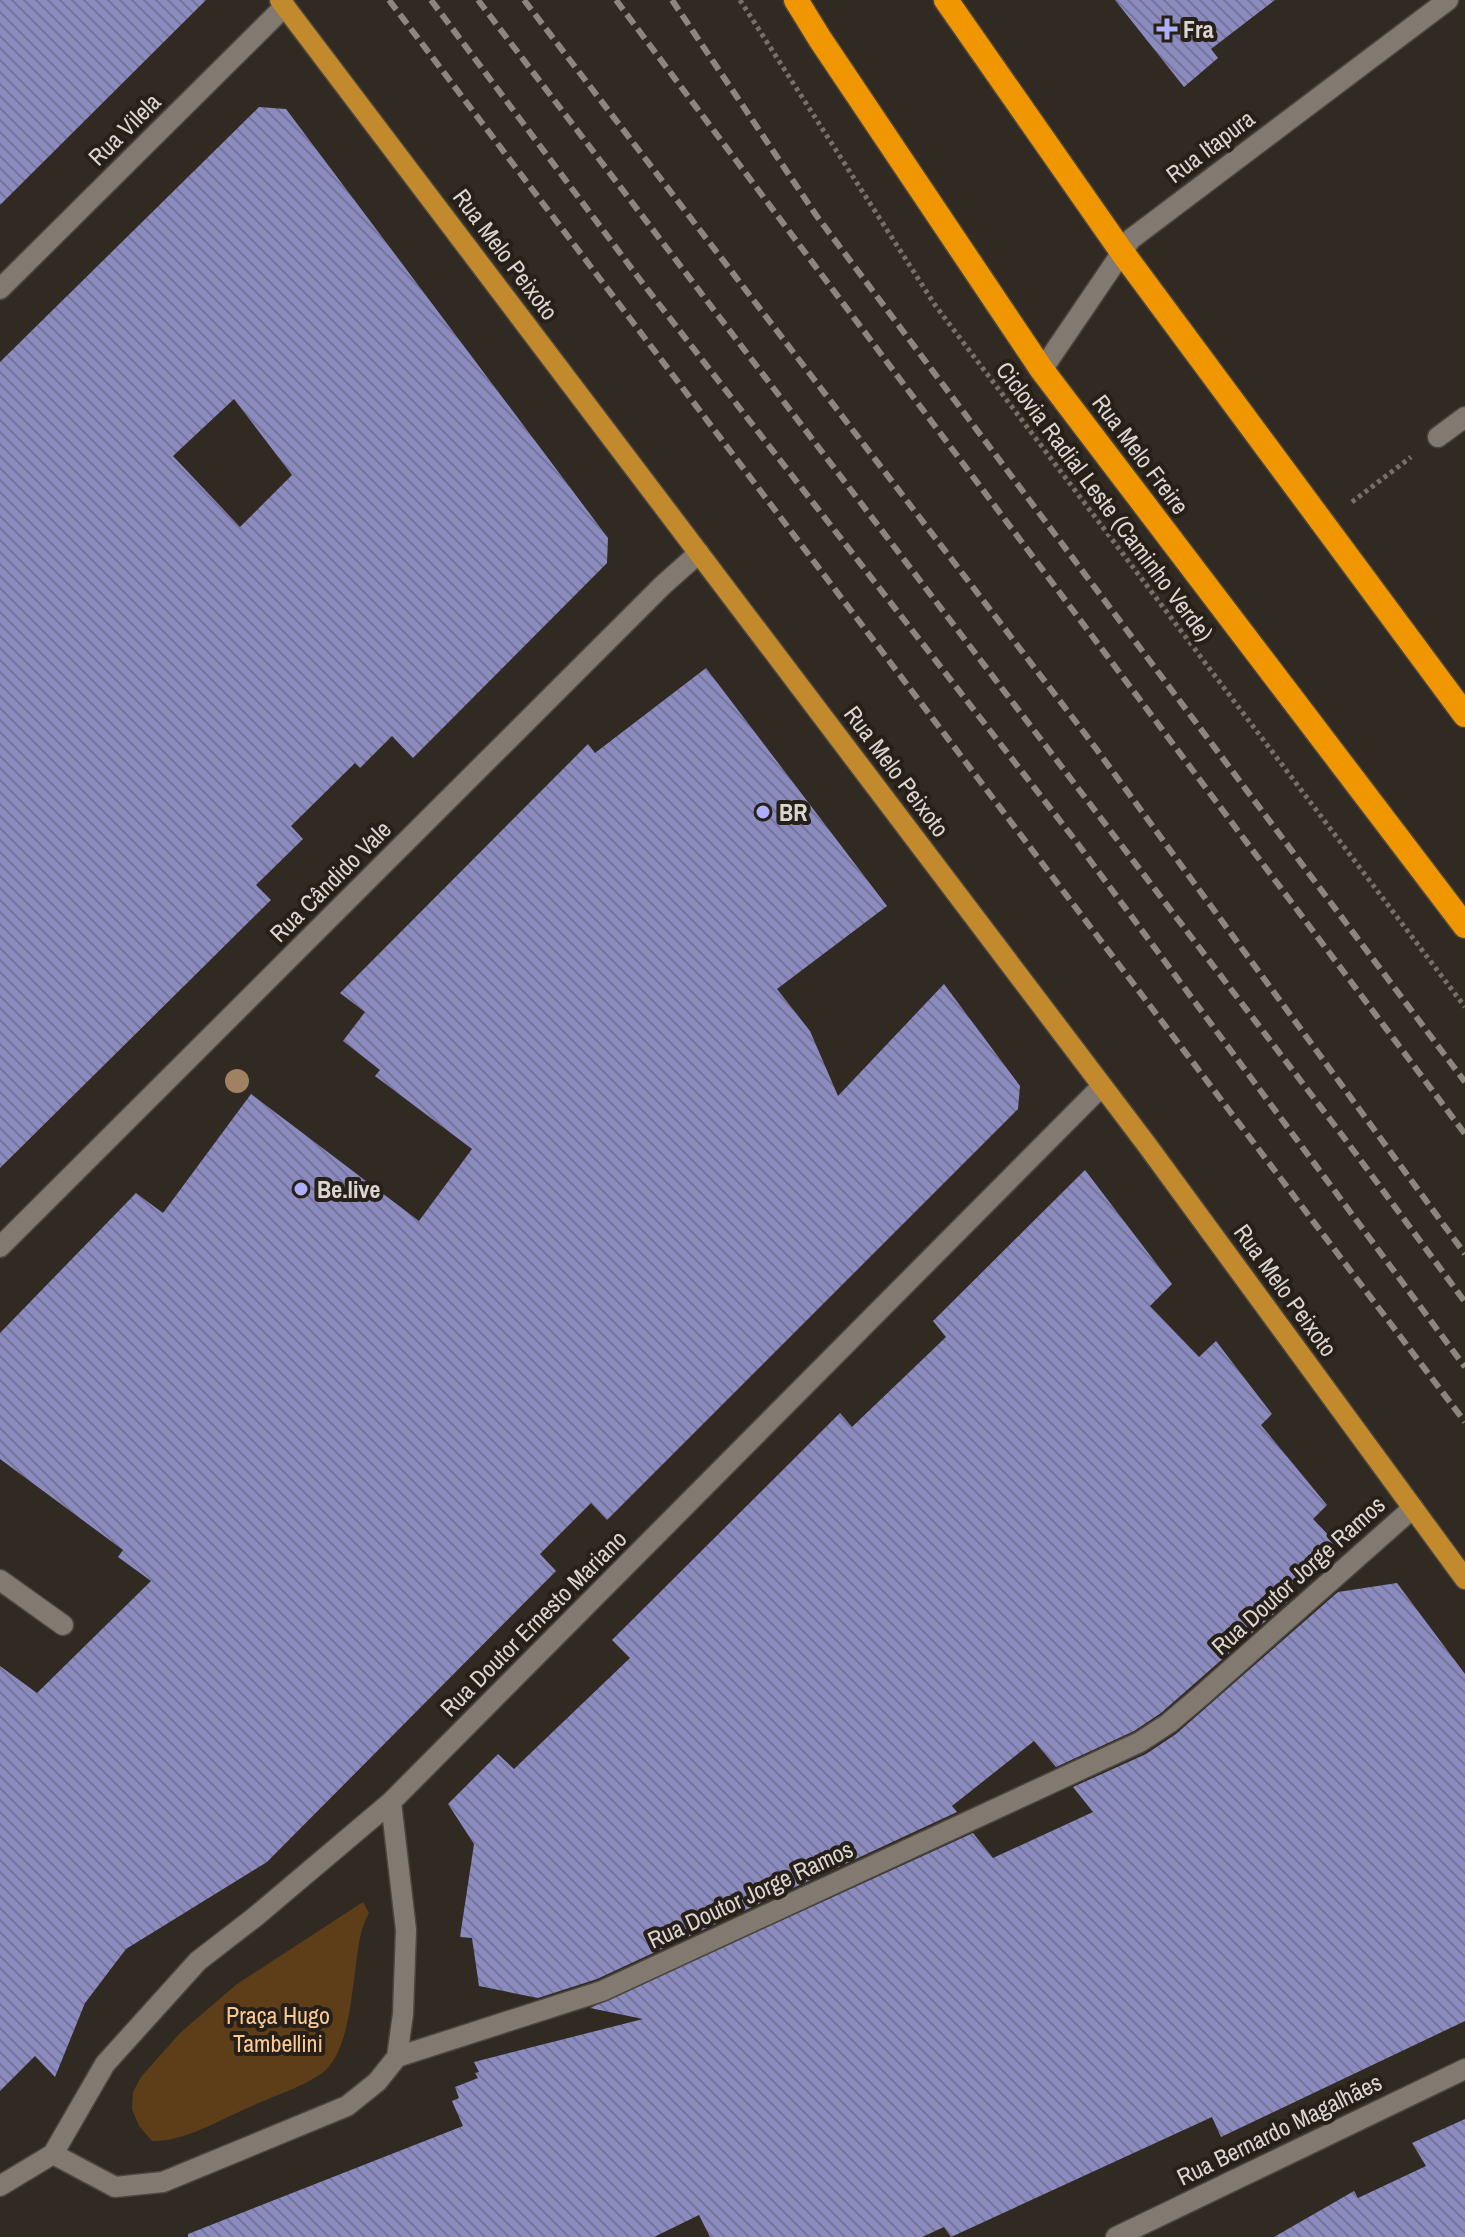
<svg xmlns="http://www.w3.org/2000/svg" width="1465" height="2237" viewBox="0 0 1465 2237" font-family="'Archivo Narrow',sans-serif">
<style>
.park{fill:#5d3e19}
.building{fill:url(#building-back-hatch);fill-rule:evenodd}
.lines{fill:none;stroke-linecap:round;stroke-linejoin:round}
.minor-casing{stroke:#4b463e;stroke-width:23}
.major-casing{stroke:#4b463e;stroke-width:23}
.highway-casing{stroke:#4b463e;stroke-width:27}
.path{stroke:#767069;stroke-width:5;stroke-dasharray:4 4;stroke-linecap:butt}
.minor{stroke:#827970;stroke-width:20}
.major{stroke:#c38a2d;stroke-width:20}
.highway{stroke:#ef9600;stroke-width:24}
.rail{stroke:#8c867f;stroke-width:6;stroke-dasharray:12 6;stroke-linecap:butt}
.tree{fill:#a08161}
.poi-dot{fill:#afaefa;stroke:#272019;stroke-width:3}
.labels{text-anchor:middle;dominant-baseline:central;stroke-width:8;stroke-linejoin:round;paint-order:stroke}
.poi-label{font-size:24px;font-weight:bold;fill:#dbd6d1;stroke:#272019;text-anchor:start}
.street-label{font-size:24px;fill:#dbd6d1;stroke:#272019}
.park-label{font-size:24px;fill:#fac995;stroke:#272019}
</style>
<defs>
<pattern id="building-back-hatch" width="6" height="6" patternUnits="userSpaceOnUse" patternTransform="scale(2)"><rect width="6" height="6" fill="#8b8bc0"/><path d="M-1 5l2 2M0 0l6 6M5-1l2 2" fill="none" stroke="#757499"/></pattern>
</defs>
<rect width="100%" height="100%" fill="#312a22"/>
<!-- park -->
<path class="park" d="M363,1902L369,1913C359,1930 358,1952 355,1972C351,2001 347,2056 321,2074C298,2089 268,2098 243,2110C216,2122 182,2142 152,2141L139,2126L132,2109L133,2092L141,2077L180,2033L237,1984Z"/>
<!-- building -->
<path class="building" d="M0,0H206L0,205Z
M1115,0H1275L1211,49L1218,58L1184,87Z
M259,107L286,109L608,538L607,563L413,758L392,736L360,768L355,763L291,826L303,839L256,885L271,900L0,1168V362ZM234,399L292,475L240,527L173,456Z
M706,668L887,906L777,989L810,1031L838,1096L944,984L1020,1086L1018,1109L607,1520L591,1503L540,1554L556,1571L267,1862L126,1949L85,2003L55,2077L35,2056L0,2091V1666L37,1693L151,1581L118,1557L123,1550L0,1459V1333L136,1193L163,1213L251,1094L419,1221L472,1149L375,1076L380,1070L343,1041L365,1012L340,993L588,744L595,753Z
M1085,1170L1172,1284L1150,1306L1199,1357L1216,1341L1272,1414L1261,1425L1327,1505L1313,1519L1335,1542L1275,1600L1292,1598L1161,1713L1134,1731L1056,1767L1034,1741L952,1806L957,1812L597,1979L538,1998L479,1986L472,1938L460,1937L474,1844L448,1804L498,1754L514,1769L630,1658L612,1640L840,1413L852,1427L946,1337L933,1321Z
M1397,1583L1465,1674V2021L1221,2137L1212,2117L951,2237L944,2227L922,2237H710L699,2215L654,2237H188V2234L463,2126L452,2101L459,2098L455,2087L478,2078L475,2073L479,2072L474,2062L643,2019L590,2008L973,1833L993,1858L1093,1812L1073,1787L1146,1754L1176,1734L1338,1592Z
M1465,2119V2237H1274L1354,2191L1358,2198L1426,2166L1412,2143Z"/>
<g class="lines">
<!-- minor casing -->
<g class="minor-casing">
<path id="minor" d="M0,289L285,6
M1042,370L1131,239L1448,0
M1438,437L1465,417
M0,1247L663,585L699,553
M0,1580L63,1625
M391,1802L406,1930L403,2014L397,2057
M53,2154L115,2187L163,2182L347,2106L377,2082L397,2057L602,1991L1140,1742L1169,1723L1202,1695L1413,1508
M0,2186L53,2154L105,2064L198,1961L255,1917L391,1802L1102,1086
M1116,2237L1465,2069"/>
</g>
<!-- major casing -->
<g class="major-casing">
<path id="major" d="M280,0L1147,1145L1465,1579"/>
</g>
<!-- highway casing -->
<g class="highway-casing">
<path id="highway" d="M796,0L820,39L1042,370L1465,926
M946,0L1122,252L1465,715"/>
</g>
<!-- path -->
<path class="path" d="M740,0L935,305L1465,1007
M1352,502L1411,457"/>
<!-- minor -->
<use href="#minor" class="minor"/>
<!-- major -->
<use href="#major" class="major"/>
<!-- highway -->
<use href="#highway" class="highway"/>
<!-- rail -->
<path class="rail" d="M389,0L1465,1422
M431,0L641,281L1075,840L1465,1367
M478,0L1342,1135L1465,1302
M524,0L1089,739L1465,1254
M616,0L1465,1134
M672,0L816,215L1465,1082"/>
</g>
<!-- trees -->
<circle class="tree" cx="237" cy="1081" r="12"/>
<!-- markers -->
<g class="poi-dot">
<path d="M1163 17h8v8h8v8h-8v8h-8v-8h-8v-8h8z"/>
<circle cx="763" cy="812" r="8"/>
<circle cx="301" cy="1189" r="8"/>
</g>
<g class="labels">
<!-- poi labels -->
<g class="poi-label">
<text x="1183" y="29">Fra</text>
<text x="779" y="812">BR</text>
<text x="317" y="1189">Be.live</text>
</g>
<!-- street labels -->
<g class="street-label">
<text transform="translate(124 129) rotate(-45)">Rua Vilela</text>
<text transform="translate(1210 146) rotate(-37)">Rua Itapura</text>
<text transform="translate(506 254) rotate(53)">Rua Melo Peixoto</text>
<text transform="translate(1141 454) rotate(53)">Rua Melo Freire</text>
<text transform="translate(1105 501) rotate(53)">Ciclovia Radial Leste (Caminho Verde)</text>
<text transform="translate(897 771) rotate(53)">Rua Melo Peixoto</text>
<text transform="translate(330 881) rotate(-45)">Rua Cândido Vale</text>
<text transform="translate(1286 1290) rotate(54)">Rua Melo Peixoto</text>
<text transform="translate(1298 1575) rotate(-42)">Rua Doutor Jorge Ramos</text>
<text transform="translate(533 1623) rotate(-45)">Rua Doutor Ernesto Mariano</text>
<text transform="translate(750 1894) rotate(-25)">Rua Doutor Jorge Ramos</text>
<text transform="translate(1279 2129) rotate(-26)">Rua Bernardo Magalhães</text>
</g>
<!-- park labels -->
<g class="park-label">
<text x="278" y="2015">Praça Hugo<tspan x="278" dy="28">Tambellini</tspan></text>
</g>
</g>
</svg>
